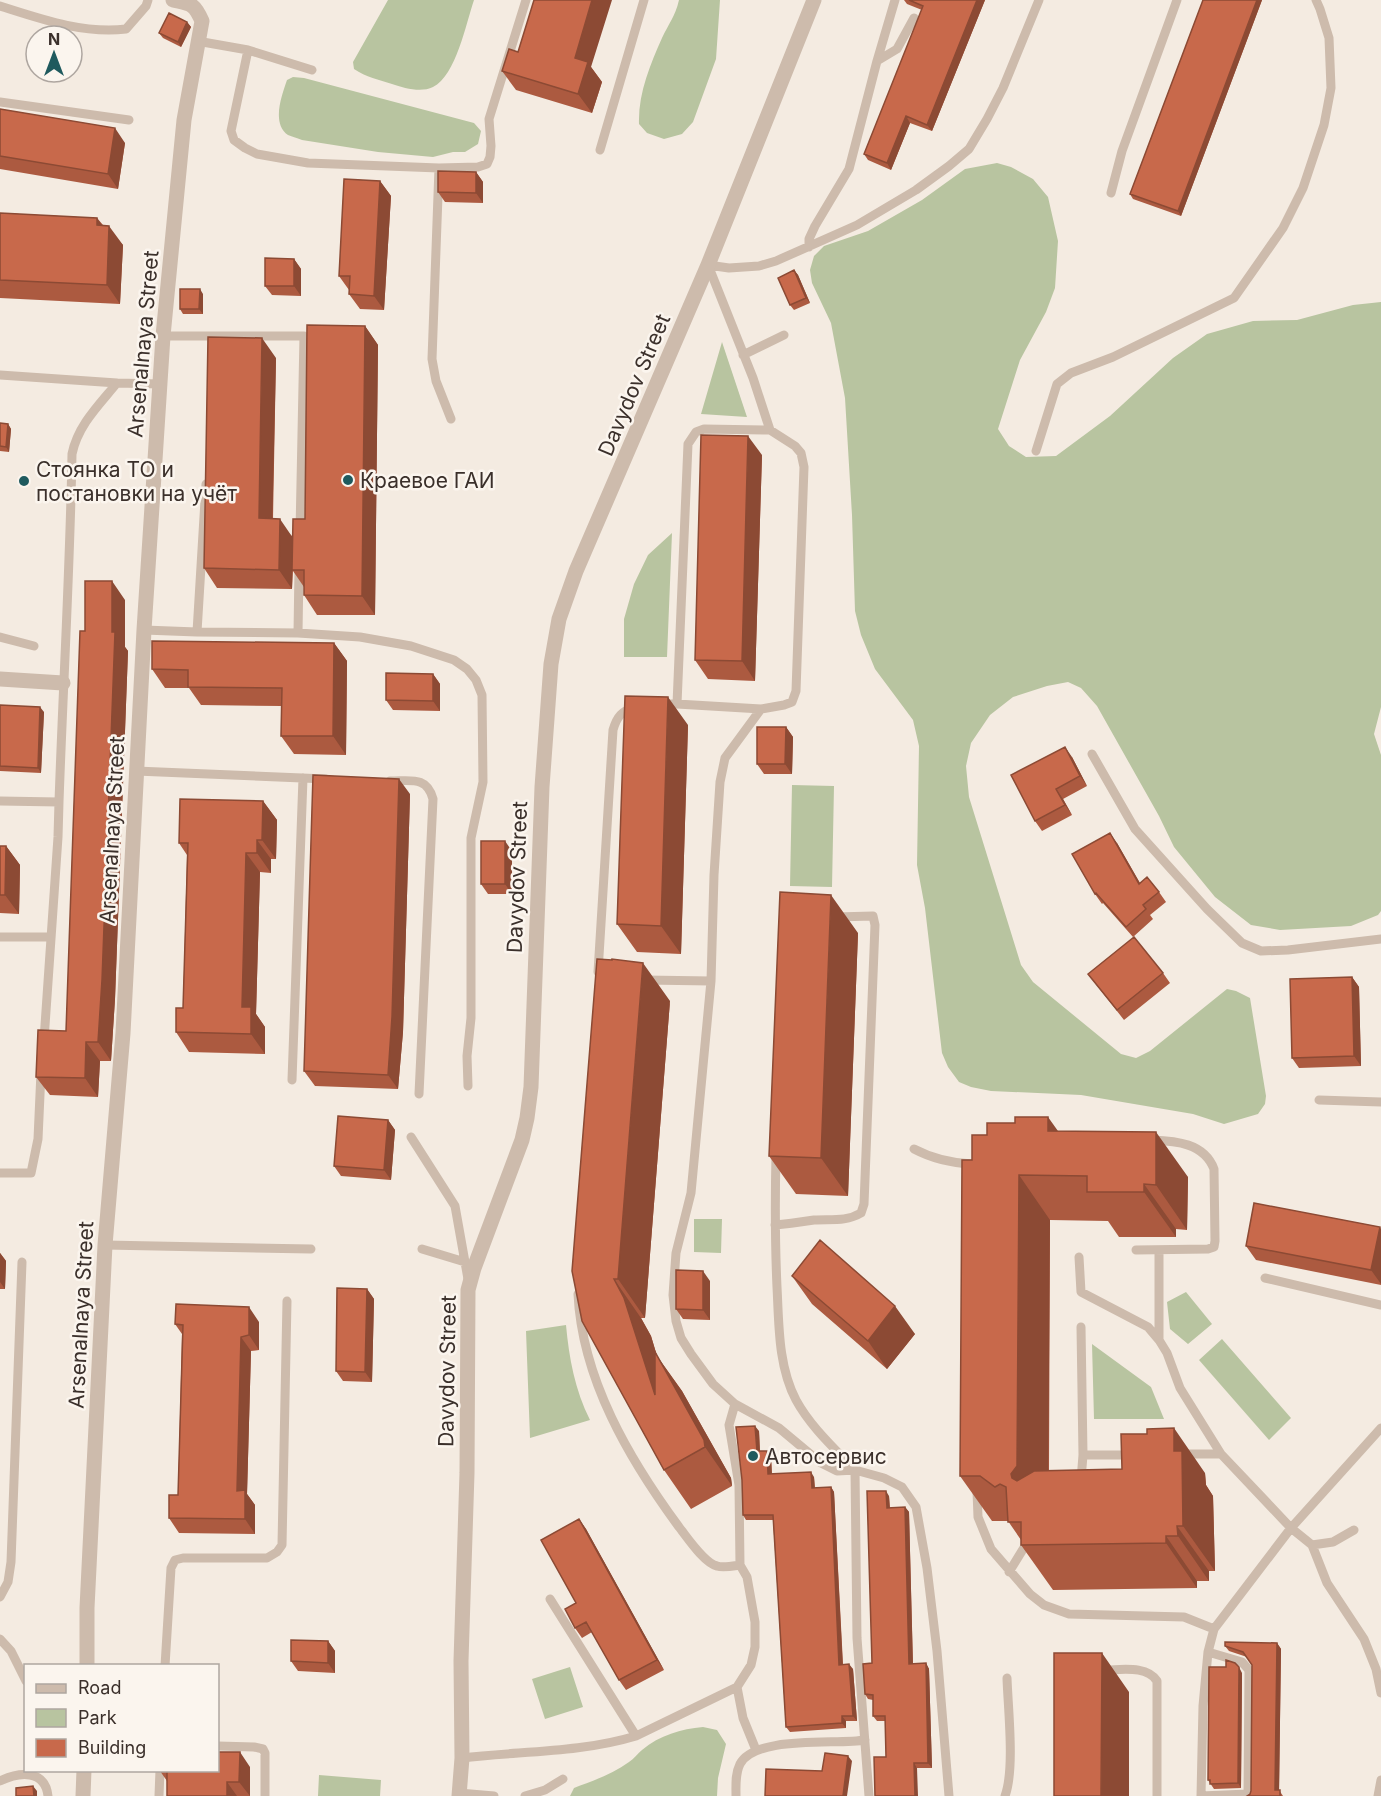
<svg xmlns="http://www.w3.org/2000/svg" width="1381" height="1796" viewBox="0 0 1381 1796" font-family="Inter,sans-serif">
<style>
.green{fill:#b8c4a0}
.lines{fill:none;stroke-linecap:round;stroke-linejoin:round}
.service{stroke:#cdbbac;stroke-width:9}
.minor{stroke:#cdbbac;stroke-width:15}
.wall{fill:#ac5a40}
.shaded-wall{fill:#8c4a34}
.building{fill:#c8694b;stroke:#8c4a34;stroke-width:1.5}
.poi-dot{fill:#1f5a5e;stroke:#fbf5ee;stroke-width:2}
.labels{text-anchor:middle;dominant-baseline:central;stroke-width:5;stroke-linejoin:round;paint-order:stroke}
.street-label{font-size:21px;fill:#3b302b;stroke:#fbf5ee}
.poi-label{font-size:21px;fill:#3b302b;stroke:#fbf5ee;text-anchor:start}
</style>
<rect width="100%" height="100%" fill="#f4ebe1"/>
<!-- green -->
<path class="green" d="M388,0H474C466,23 456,76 433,87C421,93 404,88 392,84C379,80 366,77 354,69L353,62Z
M679,0H720L716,59L693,122L682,134L664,139L647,133L639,124C638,94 650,65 662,38C669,23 675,17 679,0Z
M293,77L304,78L474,123L481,131L478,144L465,152H453L433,157L378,152L302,140C298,138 292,137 288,135C271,123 282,95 287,80Z
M997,163L1011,167L1033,179L1048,197L1058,241L1055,288L1046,312L1020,360L998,429L1009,446L1026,457L1056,456L1110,416L1173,358L1207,334L1253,321L1297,320L1353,305L1381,302V707L1374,734L1381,755V911L1378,915L1351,926L1280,930L1251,925L1215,897L1174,847L1159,816L1097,706L1081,688L1068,682L1047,686L1013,697L990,715L971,743L966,766L969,797L1021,965L1033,982L1121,1054L1136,1058L1150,1051L1227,989L1236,991L1250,998L1266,1096L1265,1104L1258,1114L1224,1124L1193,1114L1081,1095L991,1091L971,1087L959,1082L948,1067L942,1053L925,908L917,865L919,746L913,720L875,669L861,635L855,611L852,515L845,398L831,323L812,283L810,270L814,256L824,246L868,231L922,200L965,169Z
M722,342L747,417L701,414Z
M672,533L667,657H624V619L634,584L648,555Z
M792,785L834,786L832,887L790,886Z
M694,1219H722L721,1253L694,1252Z
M1186,1292L1212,1324L1188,1344L1170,1329L1167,1302Z
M566,1325C569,1358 575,1390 590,1420L530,1438L526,1331Z
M1222,1339L1291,1418L1269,1440L1199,1360Z
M1092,1344L1151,1387L1164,1419H1094Z
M570,1667L583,1707L545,1719L532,1679Z
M703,1727L717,1730L726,1744L718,1778L717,1796H570L574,1788C592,1781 613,1774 629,1762C634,1759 638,1753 642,1750C660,1735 681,1729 703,1727Z
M319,1775L381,1780L380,1796H318Z"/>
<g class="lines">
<!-- service -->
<path class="service" d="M0,6C41,19 83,34 126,29L146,6L148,0
M197,41L248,50L312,70
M248,50L231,131L234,140L245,148L257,154L308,163L439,168L432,359L436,381L451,419
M877,61L897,49L914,18
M0,102L129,120
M600,150L644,0
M439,168L478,167L487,164L490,157L491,146L489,119L526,0
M1111,193L1122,151L1177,0
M809,247V239L815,226L849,169L877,61L895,0
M163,336H212V341
M212,336H304L300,532
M743,355L784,335
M0,375L117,383
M1036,451L1057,384L1071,373L1113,357L1234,298L1283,228L1303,188L1324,125L1331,88L1329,38L1320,9L1316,0
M144,630L197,632L298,633L360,637L411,646L454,660L467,669L476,680L482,695L483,782L471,838V1018L467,1056L468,1086
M197,632L206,484
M298,633L299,569
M0,637L34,646
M664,704H677L688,444L696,432L704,429L770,430
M677,704L761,709
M1092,754L1135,829L1207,909L1242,943L1261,951L1288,950L1381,939
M136,771L326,779
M390,781C411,781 427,776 433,799L419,1094
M0,801L59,802C63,686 70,571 72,454C78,425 99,405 117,383L160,384
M0,937H51
M598,972L613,730C617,716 622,711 635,707
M645,980L711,981
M44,1040L58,837L59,802
M292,1080L303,778
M1319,1100L1381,1102
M411,1137L455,1206L468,1279
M914,1149C933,1159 950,1163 972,1164
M776,1154C775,1198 775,1243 777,1287C779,1324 778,1366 796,1400C810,1426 834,1448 855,1470L857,1638L869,1796
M0,1173H31L38,1139L41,1072
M775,1225C788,1224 801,1222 814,1220C831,1219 846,1222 861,1213L864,1204L875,925L873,916L836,917
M105,1245L311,1249
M422,1249L465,1262
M1136,1250L1208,1249L1214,1247L1215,1241L1214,1169C1204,1143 1176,1141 1152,1140
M1079,1257L1081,1292L1148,1327L1159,1340L1167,1353L1180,1388L1221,1454L1291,1528L1312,1545L1327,1583L1364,1639L1376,1669L1381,1693
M1265,1278L1381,1305
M578,1294C582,1379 629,1459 679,1527C687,1537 704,1563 717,1566C723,1568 733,1566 740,1565
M1081,1327L1083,1455
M1159,1340V1250
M1181,1454H1221
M1081,1480L1083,1455H1134
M977,1491L978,1517L991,1549L1030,1594L1044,1605L1069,1614L1184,1617L1214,1629
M1312,1545L1333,1542L1354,1530
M1009,1572L1030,1538
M0,1597L8,1582L11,1562L22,1262
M550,1599L636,1736
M0,1639L11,1651L26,1681
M1208,1652L1242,1662L1249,1670L1248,1796
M165,1666L171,1568L175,1560L183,1558H267L277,1552L282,1545L287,1301
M1104,1670C1121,1670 1147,1665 1157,1681V1796
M737,1687L743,1718L756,1750
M218,1746L254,1747L263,1749L265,1753V1796
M462,1758C520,1751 580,1753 636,1736L737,1687L751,1665L755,1647V1622L747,1577L740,1565L739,1485L729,1425L735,1404
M0,1781C19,1772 45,1769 48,1796
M459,1793L494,1796
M159,1796L160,1770
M525,1796L545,1790L563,1779
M736,1796C736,1785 735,1774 740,1764C755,1735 837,1745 865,1740
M949,1796L937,1651L927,1568L916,1507L902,1487L884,1478L855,1470L837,1471L821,1463L779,1428L735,1404L713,1384L691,1354L681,1338L676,1321L673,1295L676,1253L691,1193L711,981L714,875L720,782L725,758L761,709L784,705L792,702L796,691L804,467L801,453L795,446L770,430L753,378L708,265L729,268L759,266L776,261L857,225L916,190L949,166L969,149L987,119L1003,88L1039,0
M1005,1796C1015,1769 1008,1709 1007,1678
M1201,1796L1203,1706L1208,1652L1214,1629L1291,1528L1381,1428
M1201,1796L1248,1794
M1378,1796L1381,1780"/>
<!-- minor -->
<path class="minor" d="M0,679L63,683
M87,1666V1608L105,1245L123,1033L144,630L163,336L184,120L202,21C194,3 191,4 173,0
M83,1796L84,1770
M459,1796L462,1758L461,1661L467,1473L468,1290L474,1268L522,1140L527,1118L531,1087L542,787L551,664L559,619L576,571L708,265L814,0"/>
</g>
<!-- wall -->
<path class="wall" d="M904,0H985L932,131L910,123L891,170L868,160L864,154L922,10L907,4Z
M1203,0H1262L1181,216L1133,199L1130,194Z
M187,22L191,27L181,47L163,38L159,33Z
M518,52L591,67L602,82L592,113L516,90L502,71Z
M0,109L125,143L118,189L0,169Z
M476,172L483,182V203L445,202L438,192Z
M380,181L391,196L384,310L360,309L349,294V290L339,276Z
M0,213L97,218L103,225L123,245L120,304L0,298Z
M294,259L301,269V296L272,295L265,286Z
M794,270L798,275L810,303L794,310L790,305Z
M203,294V314H183L180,309Z
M365,326L378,345L375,615H317L304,595V587L293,571L292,589L217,588L204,568L276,358L273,519L293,537L305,519Z
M0,423L8,424L11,429L9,452L0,451Z
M762,455L755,681L708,679L695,660Z
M125,600V647L128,651L115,999L111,1061H100L98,1097L50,1095L36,1077L66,1031L85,631Z
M334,643L347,661L346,755L294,754L281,736L282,706L201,705L189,688H165L152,669Z
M433,674L440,684V711L393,710L386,700Z
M0,705L44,712L41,773L0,771Z
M688,725L681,954L637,952L617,924Z
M786,727L793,737L792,774H764L757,764Z
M1072,757L1087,786L1063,799L1072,815L1042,831L1035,821Z
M410,794L403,1032L398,1089L315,1086L304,1071Z
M263,801L277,820L276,859H271V873L260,872L256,1014L265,1027V1054L189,1052L176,1032L183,1008L187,855L179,843Z
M1117,843L1140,883L1159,892L1166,902L1150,915L1153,919L1133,937L1103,903L1102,904L1095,894Z
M0,846H6L20,865L19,914L0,913Z
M512,851V894H488L481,884Z
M858,933L848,1196L796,1194L769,1156Z
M1163,973L1170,983L1124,1020L1088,974Z
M1352,977L1359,987L1361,1066L1299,1068L1292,1058Z
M670,1001L645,1318H641L651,1336L657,1356L682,1391L731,1478L732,1486L691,1509L664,1470L582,1321Z
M388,1120L395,1130L391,1180L341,1176L334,1166Z
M1058,1131L1188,1177L1187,1230L1176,1229V1237H1119L1108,1221L1050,1220L1049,1470L1205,1473L1206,1485L1213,1496L1215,1571H1209V1581H1197V1588L1053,1590L1021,1545V1540L1008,1521H992L960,1476L972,1160L987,1135Z
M1381,1229V1285L1256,1260L1246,1246Z
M0,1253L6,1261L5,1289H0Z
M792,1276L915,1334L887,1369L812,1304Z
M710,1281V1320L683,1319L676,1309Z
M367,1289L374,1299L372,1382L343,1381L336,1371Z
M259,1322V1350L251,1351L247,1494L255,1505V1534L179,1533L169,1518L178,1495L182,1334L175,1324Z
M759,1431L760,1451H767L771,1456L772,1474L814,1477L815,1488L831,1487L834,1492L843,1664L853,1669L857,1721H846V1728L790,1732L786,1727L773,1520H746L743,1515Z
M889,1496L890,1508L905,1507L909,1512L913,1664L926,1663L929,1669L932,1768H917L886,1757L885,1721H877L873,1716V1700L868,1699L865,1694L872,1663Z
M579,1519L586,1529L664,1670L626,1690L619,1680L592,1632L582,1638L575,1628Z
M328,1641L335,1651V1673L298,1671L291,1661Z
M1277,1643L1281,1649L1279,1790L1283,1796H1247L1250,1794L1251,1791L1252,1665L1247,1657L1229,1651L1225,1646Z
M1242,1673L1241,1788L1214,1789L1208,1780Z
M250,1767V1796H167V1781L160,1771Z"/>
<!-- shaded-wall -->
<path class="shaded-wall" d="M592,0H612L591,67L602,82L592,113L578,94L575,58Z
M977,0H985L932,131L927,125Z
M1257,0H1262L1181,216L1178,211Z
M187,22L191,27L181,47L178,42Z
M906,116L910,123L891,170L887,163Z
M115,128L125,143L118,189L108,174Z
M476,172L483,182V203L476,193Z
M380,181L391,196L384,310L374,296Z
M97,218L109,235V226L123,245L120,304L107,285L97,225Z
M294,259L301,269V296L294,286Z
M794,270L798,275L810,303L806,298Z
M200,289L203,294V314L199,309Z
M365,326L378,345L375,615L362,596Z
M262,338L276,358L272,538L259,518Z
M8,424L11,429L9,452L6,447Z
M748,436L762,455L755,681L742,661Z
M280,519L293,538L292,589L279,570Z
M112,581L125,600V647L128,651L115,999L111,1061L98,1042L112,632Z
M334,643L347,661L346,755L333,736Z
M433,674L440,684V711L433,701Z
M668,697L688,725L681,954L661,926Z
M40,707L44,712L41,773L38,768Z
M786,727L793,737L792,774L785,764Z
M1065,747L1072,757L1087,786L1080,776Z
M399,779L410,794L403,1032L398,1089L388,1075Z
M1056,789L1063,799L1072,815L1065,805Z
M263,801L277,820L276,859L262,840Z
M1110,833L1117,843L1146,894L1139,884Z
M257,840L271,859V873L257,853Z
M505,841L512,851V894L505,884Z
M6,846L20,865L19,914L5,895Z
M246,853L260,872L256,1014L265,1027V1054L251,1034L242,1007Z
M831,895L858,933L848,1196L821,1158Z
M643,963L670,1001L645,1318L618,1279Z
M1352,977L1359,987L1361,1066L1354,1056Z
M86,1042L100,1061L98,1097L85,1078Z
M1048,1117L1080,1162V1176L1048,1131Z
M388,1120L395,1130L391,1180L384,1170Z
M1156,1132L1188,1177L1187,1230L1156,1185Z
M1019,1175L1050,1220L1048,1511L1012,1478L1011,1474Z
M1144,1184L1176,1229V1237L1144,1192Z
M1380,1227L1381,1229V1284L1371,1270Z
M0,1253L6,1261L5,1289L0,1282Z
M703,1271L710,1281V1320L703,1310Z
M614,1279L641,1318L651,1336L657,1356L682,1391L731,1478L732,1486L705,1447L655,1395Z
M367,1289L374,1299L372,1382L365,1372Z
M895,1306L915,1334L887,1369L868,1341Z
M249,1307L259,1322V1350L249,1335Z
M241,1337L251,1351L247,1494L255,1505V1534L245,1519L237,1491Z
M755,1426L759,1431L760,1456L757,1451Z
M1174,1428L1205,1473L1206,1485L1213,1496L1215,1571L1183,1526L1174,1451Z
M767,1451L771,1456L772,1479L768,1474Z
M811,1472L814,1477L815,1493L812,1488Z
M831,1487L834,1492L843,1670L839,1665Z
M886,1491L889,1496L890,1513L887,1508Z
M905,1507L909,1512L913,1669L909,1664Z
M579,1519L586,1529L664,1670L657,1660Z
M1177,1526L1209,1571V1581L1178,1536Z
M1166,1536L1197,1581V1588L1166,1543Z
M328,1641L335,1651V1673L328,1663Z
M1277,1643L1281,1649L1279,1795L1275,1790Z
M1102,1653L1129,1692V1796H1101Z
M926,1663L929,1669L932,1768L928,1763Z
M849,1664L853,1669L857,1721L853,1716Z
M1239,1667L1242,1673L1241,1788L1238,1783Z
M842,1716L846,1721V1728L842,1723Z
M240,1752L250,1767V1796L239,1782Z
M848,1756L852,1761L847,1796H843Z
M914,1763L917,1768L918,1796H915Z
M227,1782L237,1796H227Z
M33,1786L37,1791V1796H34Z"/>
<!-- building -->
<path class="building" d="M534,0H592L575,58L588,62L578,94L502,71L509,49L518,52Z
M909,0H977L927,125L906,116L887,163L864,154L923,6Z
M1203,0H1257L1178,211L1130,194Z
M169,13L187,22L178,42L159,33Z
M0,109L115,128L108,174L0,156Z
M438,171L476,172V193L438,192Z
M344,179L380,181L374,296L349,294L350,276H339Z
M0,213L97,218V225L109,226L107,285L0,280Z
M265,258L294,259V286H265Z
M794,270L806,298L790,305L778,278Z
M180,289H200L199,309H180Z
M307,325L365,326L362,596L304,595V570H292L293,519H305Z
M208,337L262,338L259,518L280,519L279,570L204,568Z
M0,423L8,424L6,447L0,446Z
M701,435L748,436L742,661L695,660Z
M85,581H112V632H115L102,980L98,1042H86L85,1078L36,1077L38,1030L66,1031L80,631H85Z
M152,641L334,643L333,736H281L282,688L188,687V670L152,669Z
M386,673L433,674V701L386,700Z
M625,696L668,697L661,926L617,924Z
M0,705L40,707L38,768L0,766Z
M757,727H786L785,764H757Z
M1065,747L1080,776L1056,789L1065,805L1035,821L1011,775Z
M313,775L399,779L392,1017L388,1075L304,1071Z
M180,799L263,801L262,840H257V853H246L242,1007H251V1034L176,1032V1008H183L188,843H179Z
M1110,833L1139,884L1147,877L1159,892L1143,905L1146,909L1126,927L1096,893L1095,894L1072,854Z
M481,841H505V884H481Z
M0,846H6L5,895H0Z
M780,892L831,895L821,1158L769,1156Z
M1134,937L1163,973L1117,1010L1088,974Z
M597,959L612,960V959L643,963L618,1279H614L624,1298L655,1395V1352L704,1440L705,1447L664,1470L582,1321L572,1271Z
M1352,977L1354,1056L1292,1058L1290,979Z
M338,1116L388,1120L384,1170L334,1166Z
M1015,1117H1048V1131L1156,1132V1185L1144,1184V1192H1087V1176L1019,1175L1017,1466L1011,1474L1012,1478L1017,1481L1034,1471L1122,1469L1121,1434H1147V1429L1174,1428V1451H1182L1183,1526H1177L1178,1536H1166V1543L1021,1545V1522H1008L1006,1487L1000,1484L995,1487L980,1476H960L962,1160H972V1135H987V1123H1015Z
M1254,1203L1380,1227L1371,1270L1246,1246Z
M820,1240L895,1306L868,1341L792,1276Z
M676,1270L703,1271V1310L676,1309Z
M337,1288L367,1289L365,1372L336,1371Z
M176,1304L249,1307V1335L241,1337L237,1491L245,1490V1519L169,1518V1495H178L183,1325L175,1324Z
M755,1426L757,1451H767L768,1474L811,1472L812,1488L831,1487L839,1665L849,1664L853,1716H842V1723L786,1727L773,1515H743L742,1480L736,1427Z
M867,1491H886L887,1508L905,1507L909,1664L926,1663L928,1763H914L915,1796H875L874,1757H886L885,1716H873V1695L865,1694L863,1664L872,1663Z
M579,1519L657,1660L619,1680L586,1622L575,1628L565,1609L576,1603L541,1540Z
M291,1640L328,1641V1663L291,1661Z
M1225,1642L1277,1643L1275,1790H1280V1796H1247L1250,1794L1251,1791L1252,1665L1243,1652L1225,1646Z
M1054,1653H1102L1101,1796H1054Z
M1226,1660L1235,1663L1239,1667L1238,1783L1210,1784V1780H1208L1209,1667H1226Z
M218,1752H240L239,1782H227V1796H167V1771H160V1770H218Z
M825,1753L848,1756L843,1796H765L766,1769L822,1771Z
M33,1786L34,1796H16V1788Z"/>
<!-- markers -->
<g class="poi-dot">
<circle cx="348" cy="480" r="6"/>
<circle cx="24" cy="481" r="6"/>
<circle cx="753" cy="1456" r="6"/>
</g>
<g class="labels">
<!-- street labels -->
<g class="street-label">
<text transform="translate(143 344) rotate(-85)">Arsenalnaya Street</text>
<text transform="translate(634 385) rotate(-67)">Davydov Street</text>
<text transform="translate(112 830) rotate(-87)">Arsenalnaya Street</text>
<text transform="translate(517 877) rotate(-88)">Davydov Street</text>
<text transform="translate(81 1315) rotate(-87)">Arsenalnaya Street</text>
<text transform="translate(447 1371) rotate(-89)">Davydov Street</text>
</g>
<!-- poi labels -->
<g class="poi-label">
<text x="36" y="469">Стоянка ТО и<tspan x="36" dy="24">постановки на учёт</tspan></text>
<text x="360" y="480">Краевое ГАИ</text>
<text x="765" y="1456">Автосервис</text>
</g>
</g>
<!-- legend -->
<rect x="24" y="1664" width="195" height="108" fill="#fbf5ee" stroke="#aea6a0" stroke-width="1.5"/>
<rect x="36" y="1684" width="30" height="9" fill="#cdbbac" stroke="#aea6a0" stroke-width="1.5"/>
<text x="78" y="1694" font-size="18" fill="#3b302b">Road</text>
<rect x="36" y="1709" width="30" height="18" fill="#b8c4a0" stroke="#aea6a0" stroke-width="1.5"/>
<text x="78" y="1724" font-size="18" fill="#3b302b">Park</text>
<rect x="36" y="1739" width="30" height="18" fill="#c8694b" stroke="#aea6a0" stroke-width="1.5"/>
<text x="78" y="1754" font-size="18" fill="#3b302b">Building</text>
<!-- north arrow -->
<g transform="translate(54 54)"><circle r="28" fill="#fbf5ee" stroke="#aea6a0" stroke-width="1.5"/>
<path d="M0-4.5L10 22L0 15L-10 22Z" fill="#1f5a5e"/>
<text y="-9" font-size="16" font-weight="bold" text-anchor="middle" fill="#3b302b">N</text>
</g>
</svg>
